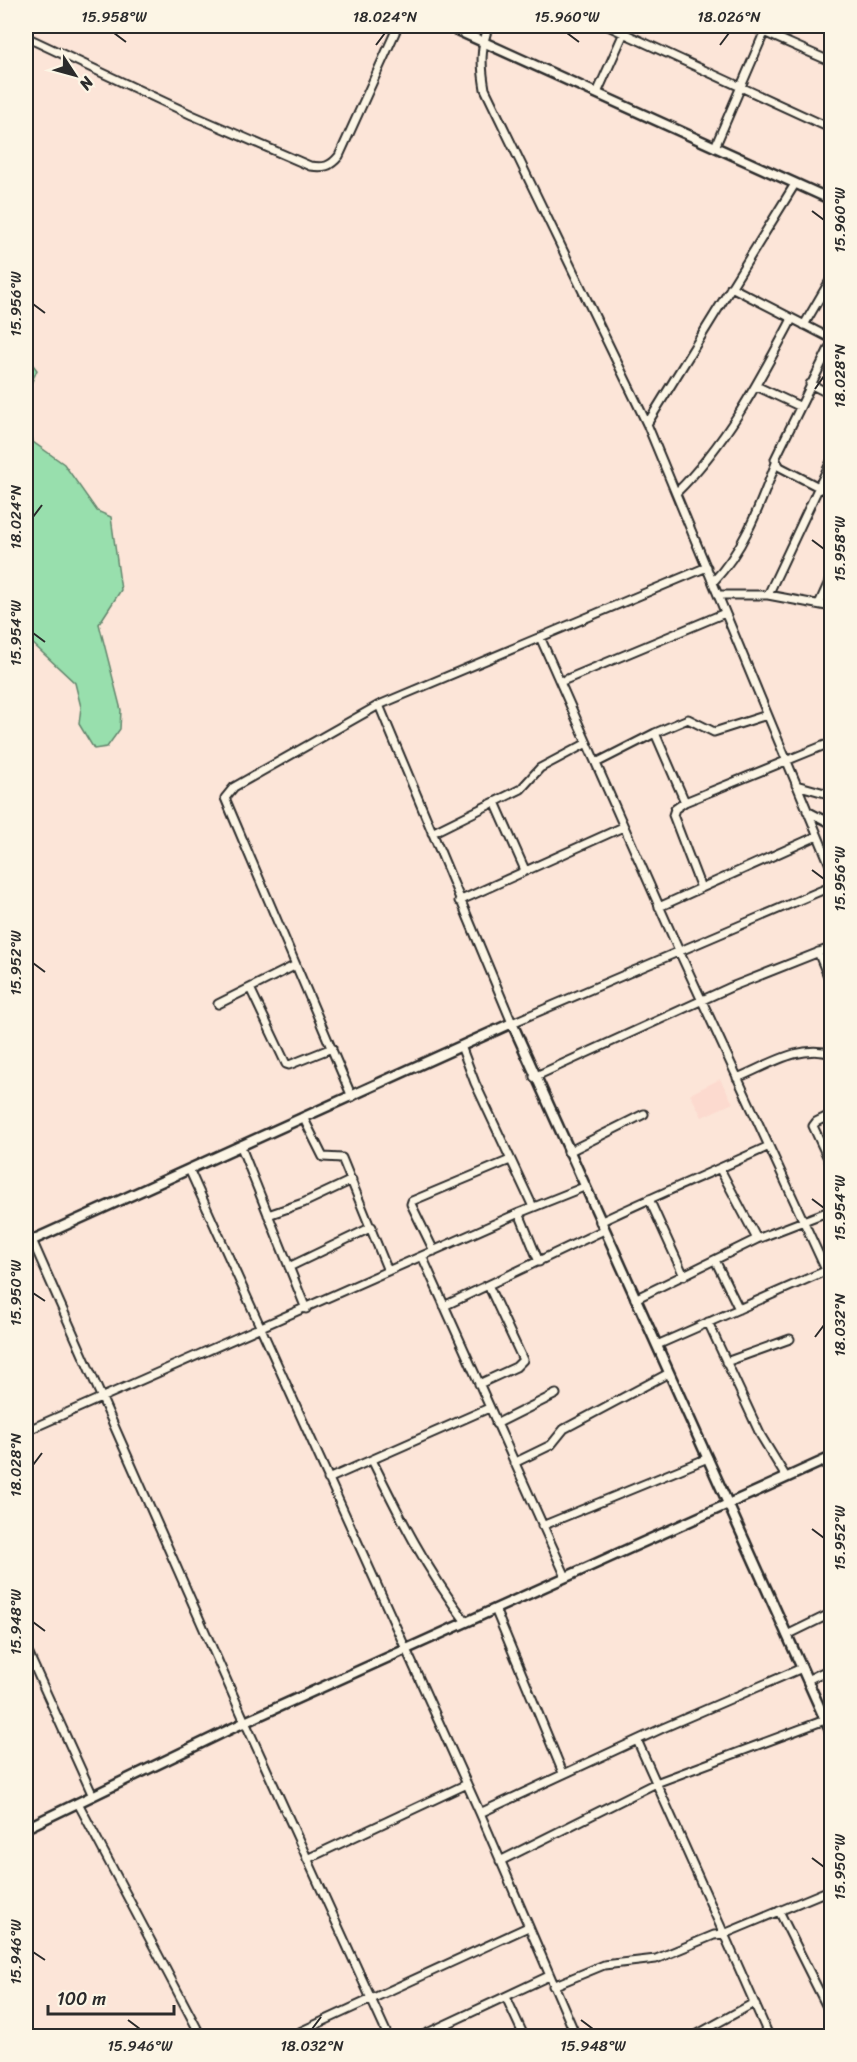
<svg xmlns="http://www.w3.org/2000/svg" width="857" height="2062" viewBox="0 0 857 2062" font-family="Sriracha,sans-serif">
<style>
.built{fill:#fcdacf}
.green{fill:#98dfad;stroke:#62856c;stroke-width:1.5}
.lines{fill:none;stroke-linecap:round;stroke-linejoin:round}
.minor-casing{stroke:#2b2b2b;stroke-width:11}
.tertiary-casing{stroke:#2b2b2b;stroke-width:13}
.minor{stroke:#fcf5e5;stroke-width:7}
.tertiary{stroke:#fcf5e5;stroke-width:8}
.ticks{fill:none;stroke:#2b2b2b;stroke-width:2}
.neatline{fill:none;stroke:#2b2b2b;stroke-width:2}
.ticks-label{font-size:15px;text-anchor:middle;fill:#2b2b2b}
</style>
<rect width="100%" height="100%" fill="#fce5d8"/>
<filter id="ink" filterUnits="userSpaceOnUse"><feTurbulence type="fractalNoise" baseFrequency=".0167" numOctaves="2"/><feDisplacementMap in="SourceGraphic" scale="12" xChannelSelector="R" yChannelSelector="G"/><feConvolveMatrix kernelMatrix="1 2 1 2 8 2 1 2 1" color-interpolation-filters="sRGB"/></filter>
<g filter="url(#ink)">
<!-- built -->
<path class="built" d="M720,1079L733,1103L702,1117L690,1094Z"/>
<!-- green -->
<path class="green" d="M26,356L37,370L26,395L33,442L64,464L97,511L111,517L121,590L99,624L121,710L120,729L107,747L94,749L79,724L81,707L75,683L30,641L26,645Z"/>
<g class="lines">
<!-- minor casing -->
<g class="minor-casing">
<path id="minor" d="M489,26C480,47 481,66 485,89L647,424L832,870
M608,26L832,129
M750,26L832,62
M26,37L192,115L310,166C324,168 330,167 339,156L398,26
M597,93L627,26
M715,147L767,26
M827,198L832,188
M731,287L832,339
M804,325L832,277
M832,342L775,459L780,467L832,494
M810,384L832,395
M756,386L799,406
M647,424L795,184
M676,493C727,443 759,381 792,319
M707,567L379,705L512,1023L832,886
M713,582C745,548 759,507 776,463
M718,595H768L832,607
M768,595L832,459
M819,604L832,575
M540,637L679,951L826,1270
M560,682L725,613
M655,733L688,719L714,732L767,715
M596,763L655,733L685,802
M796,785L832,795
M495,802L525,870
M807,811L832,824
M432,833L521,789L540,768L587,743
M701,888L673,815L675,809L685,802L825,745H832
M459,901L623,827
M659,907L817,836
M818,952L832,986
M250,988L286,1064L289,1065L332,1048
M218,1004L296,965
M461,1046L475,1083L533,1207
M534,1077L731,987L832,947
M737,1078C767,1066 800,1043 832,1054
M352,1097L225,798L234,787L379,705
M832,1114L816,1122L813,1126L832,1167
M303,1117L323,1157L342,1158L388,1271
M241,1147L306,1309
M568,1152L644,1114
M189,1169L480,1813L576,2036
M720,1169L757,1239
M649,1199L684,1276
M519,1213L539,1262
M268,1215L303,1203L352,1180
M600,1222C656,1195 713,1172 769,1146
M32,1240L245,1722L388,2036
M434,1251L411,1204L412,1201L510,1160
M422,1256L566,1577
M716,1262L739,1309
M289,1267L372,1227
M635,1299L757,1239L832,1210
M444,1306L604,1230
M708,1322L761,1436L786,1477
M657,1345L832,1268
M726,1362L790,1339
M479,1384L516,1367L523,1360L489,1287
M496,1424L556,1394
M26,1431L519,1213L584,1187
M372,1460C401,1519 426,1569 466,1622
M514,1463L551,1445L564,1429L669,1373
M328,1479L489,1408
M542,1526L708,1458
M495,1609L563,1773
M787,1635L832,1613
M26,1648L93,1796
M807,1680L832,1668
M637,1740L724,1934L832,1889
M78,1803L201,2036
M480,1813L663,1728L802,1668
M307,1859L467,1784
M500,1861L656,1783L825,1720
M779,1911L832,2017
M553,1986L604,1965L656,1959L714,1935L724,1934L769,2036
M506,1997L524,2036
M291,2036L528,1927
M421,2036L549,1976
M694,2036L754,2003"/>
</g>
<!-- tertiary casing -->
<g class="tertiary-casing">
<path id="tertiary" d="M448,26L832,200
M26,1243L512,1023L832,1735
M26,1828L245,1722L832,1457"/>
</g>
<!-- minor -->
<use href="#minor" class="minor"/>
<!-- tertiary -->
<use href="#tertiary" class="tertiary"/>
</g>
</g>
<!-- ticks -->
<path class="ticks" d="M114,33L126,42M567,33L579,42M376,45L385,33M720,45L729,33M812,211L824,220M33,304L45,313M815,389L824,376M33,517L42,505M812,540L824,549M33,633L45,642M812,870L824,879M33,963L45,972M812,1199L824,1208M33,1293L45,1301M815,1337L824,1325M33,1465L42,1453M812,1529L824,1538M33,1622L45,1631M812,1858L824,1867M33,1952L45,1960M128,2020L140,2029M581,2020L593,2029M312,2029L321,2017"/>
<!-- margin -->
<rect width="857" height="2062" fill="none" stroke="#fcf5e5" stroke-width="66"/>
<!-- north arrow -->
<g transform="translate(75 75) rotate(126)" stroke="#fcf5e5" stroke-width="4.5" paint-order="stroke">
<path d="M0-4.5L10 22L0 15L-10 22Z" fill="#2b2b2b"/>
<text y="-9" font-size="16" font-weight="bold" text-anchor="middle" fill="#2b2b2b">N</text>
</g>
<!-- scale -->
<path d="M48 2005v9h126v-9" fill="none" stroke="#2b2b2b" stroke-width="3"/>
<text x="57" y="2005" font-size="18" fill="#2b2b2b" stroke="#fcf5e5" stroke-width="4.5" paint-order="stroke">100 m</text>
<rect x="33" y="33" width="791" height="1996" class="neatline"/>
<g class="ticks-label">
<text x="114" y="22">15.958°W</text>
<text x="385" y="22">18.024°N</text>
<text x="567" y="22">15.960°W</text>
<text x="729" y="22">18.026°N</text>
<text transform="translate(840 220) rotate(-90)" y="5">15.960°W</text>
<text transform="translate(16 304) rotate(-90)" y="5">15.956°W</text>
<text transform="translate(840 376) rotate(-90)" y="5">18.028°N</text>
<text transform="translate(16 517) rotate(-90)" y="5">18.024°N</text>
<text transform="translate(840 549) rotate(-90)" y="5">15.958°W</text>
<text transform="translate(16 633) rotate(-90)" y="5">15.954°W</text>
<text transform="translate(840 879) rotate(-90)" y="5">15.956°W</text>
<text transform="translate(16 963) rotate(-90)" y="5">15.952°W</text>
<text transform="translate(840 1208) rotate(-90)" y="5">15.954°W</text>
<text transform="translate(16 1293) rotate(-90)" y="5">15.950°W</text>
<text transform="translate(840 1325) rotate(-90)" y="5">18.032°N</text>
<text transform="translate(16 1465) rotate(-90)" y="5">18.028°N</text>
<text transform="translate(840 1538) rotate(-90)" y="5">15.952°W</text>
<text transform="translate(16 1622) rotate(-90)" y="5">15.948°W</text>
<text transform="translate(840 1867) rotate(-90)" y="5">15.950°W</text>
<text transform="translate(16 1952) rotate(-90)" y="5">15.946°W</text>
<text x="140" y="2051">15.946°W</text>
<text x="312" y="2051">18.032°N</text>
<text x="593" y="2051">15.948°W</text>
</g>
</svg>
